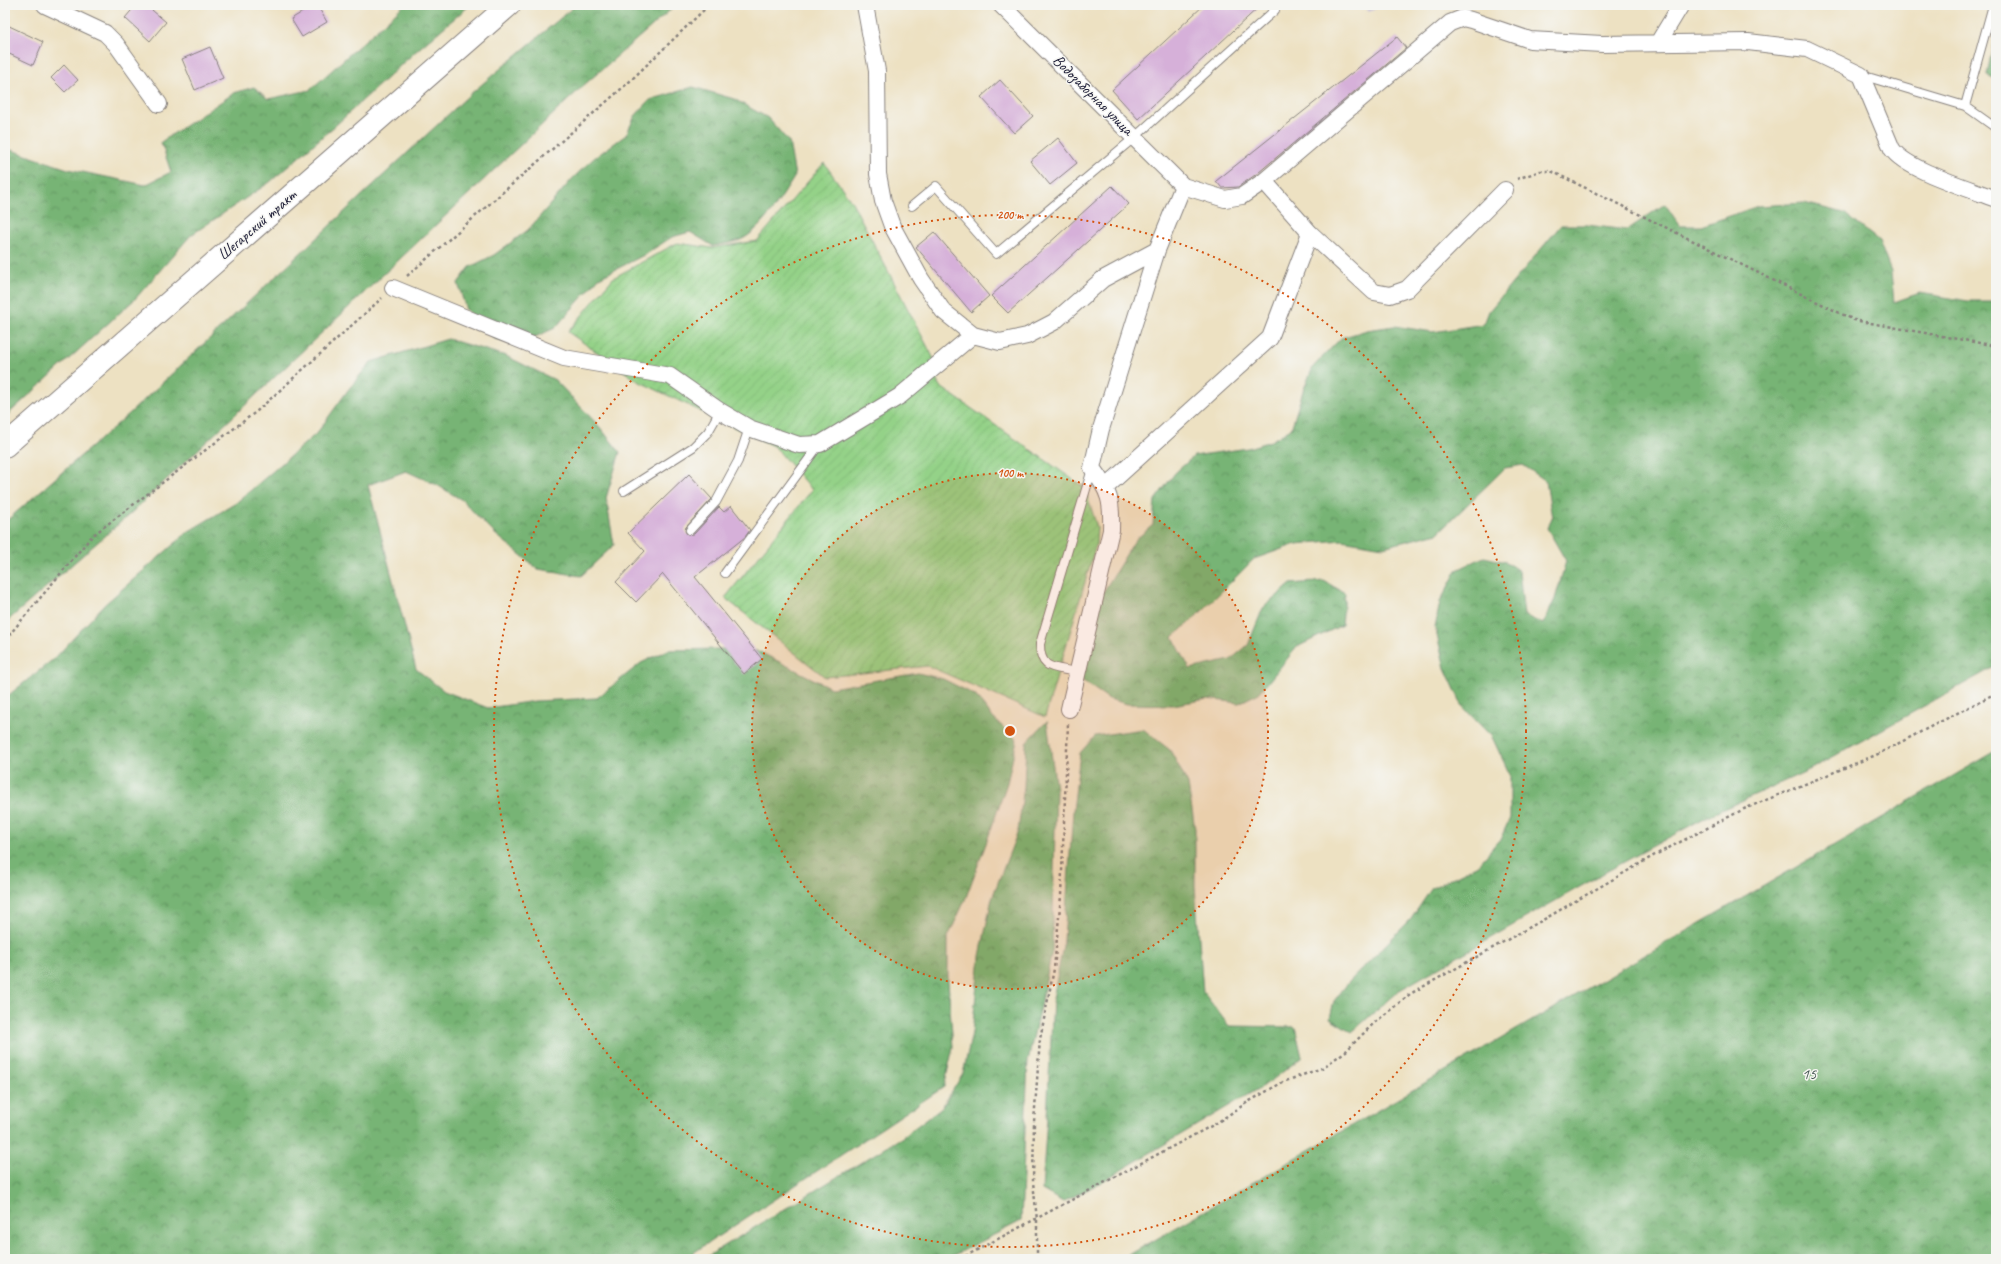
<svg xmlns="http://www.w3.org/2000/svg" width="2001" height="1264" viewBox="0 0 2001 1264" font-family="Caveat,sans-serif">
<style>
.industrial{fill:url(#industrial-furrows)}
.forest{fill:url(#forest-crowns);stroke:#4c6b58}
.garden{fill:url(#garden-furrows);stroke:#5b7a62}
.building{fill:#d6b0d9}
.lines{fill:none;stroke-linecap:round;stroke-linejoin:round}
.lane-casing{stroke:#88827e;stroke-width:10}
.street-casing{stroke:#88827e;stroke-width:18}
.primary-casing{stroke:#88827e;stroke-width:24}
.path{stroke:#88827e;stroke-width:2.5;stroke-dasharray:3 3;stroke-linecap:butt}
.lane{stroke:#fff;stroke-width:8}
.street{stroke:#fff;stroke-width:16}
.primary{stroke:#fff;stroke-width:22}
.ring{fill:none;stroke:#d45411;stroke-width:2;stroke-dasharray:2 4}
.labels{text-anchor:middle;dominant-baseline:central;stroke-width:3;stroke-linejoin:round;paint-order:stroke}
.street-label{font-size:16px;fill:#22223b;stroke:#f6f6f2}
.park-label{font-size:16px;fill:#445752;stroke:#f6f6f2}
.centre{fill:#d45411;stroke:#f6f6f2;stroke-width:2}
.ring-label{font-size:12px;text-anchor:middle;font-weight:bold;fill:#d45411;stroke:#f6f6f2;stroke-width:3;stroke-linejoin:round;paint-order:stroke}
</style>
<defs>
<pattern id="industrial-furrows" width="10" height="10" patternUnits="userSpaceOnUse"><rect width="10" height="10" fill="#c8bfd8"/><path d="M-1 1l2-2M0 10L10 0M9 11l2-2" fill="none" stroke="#aca4ba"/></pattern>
<pattern id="forest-crowns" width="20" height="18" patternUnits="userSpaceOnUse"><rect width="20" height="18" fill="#77b474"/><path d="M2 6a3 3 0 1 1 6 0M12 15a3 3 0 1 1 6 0" fill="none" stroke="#619260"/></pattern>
<pattern id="garden-furrows" width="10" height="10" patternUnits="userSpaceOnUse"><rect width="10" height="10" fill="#94d288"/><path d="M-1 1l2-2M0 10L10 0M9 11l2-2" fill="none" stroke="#7fb476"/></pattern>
</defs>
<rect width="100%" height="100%" fill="#f6f6f2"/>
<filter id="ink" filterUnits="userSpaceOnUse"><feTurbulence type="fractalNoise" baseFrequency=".025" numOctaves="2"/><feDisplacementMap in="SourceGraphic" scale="8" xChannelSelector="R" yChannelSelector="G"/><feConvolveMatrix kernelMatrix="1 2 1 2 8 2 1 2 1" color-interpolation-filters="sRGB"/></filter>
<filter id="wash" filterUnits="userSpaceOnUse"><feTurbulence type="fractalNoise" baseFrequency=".012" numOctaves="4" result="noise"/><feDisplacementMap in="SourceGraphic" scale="16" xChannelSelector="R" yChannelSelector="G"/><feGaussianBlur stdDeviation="0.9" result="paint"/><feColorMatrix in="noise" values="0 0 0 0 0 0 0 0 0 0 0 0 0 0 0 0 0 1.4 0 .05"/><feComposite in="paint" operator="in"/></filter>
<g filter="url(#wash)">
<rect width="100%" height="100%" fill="#ede1c2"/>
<!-- industrial -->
<path class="industrial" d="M1363,5H1383L1369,12Z"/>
<!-- forest -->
<path class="forest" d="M404,5H470L415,52L337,124L270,182L191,235L135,299L5,417V148L68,169L145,185L171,172L161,142L234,93L254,87L268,99L310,90Z
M576,5H676L584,85L130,514L5,623V522L129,414L468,96Z
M1996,30V79L1987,75Z
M693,87L734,99L768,118L789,142L795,176C783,195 762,231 740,240C732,243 722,244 713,246L690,232L672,237L644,255L599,278L555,328L522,343L495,339L466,310L458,283L470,267L494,255L528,230L573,178L594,158L626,135L635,116L650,100Z
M1804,203L1844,213L1879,241L1891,272L1894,302L1920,293L1968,301H1996V666L1811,769L1708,816L1604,873L1398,991L1352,1032L1330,1018L1334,1001L1348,983L1411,919L1432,888L1478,865L1500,840L1510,818V775L1492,737L1463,707L1445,668L1435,627L1440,602L1457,570L1484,557L1506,562L1519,571L1524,615L1543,624L1555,599L1566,561L1547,528L1552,518L1546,481L1523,465L1505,468L1438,533L1383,547L1342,540L1296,544L1254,559L1203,610L1173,637L1190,669L1230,660L1248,645L1263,608L1291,584L1324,581L1345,593L1342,625L1297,647L1259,693L1239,703L1207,699L1173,705L1127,704L1109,699L1080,679L1091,612L1135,540L1153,525L1155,500L1175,473L1194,456L1248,448L1271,441L1291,429L1303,391L1313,367L1341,338L1367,330L1394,326L1433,332L1484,324L1489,311L1561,225H1587L1627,230L1665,204L1680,226H1701L1758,206Z
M448,339L506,356L555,380L598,425L620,452L606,498L614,545L581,576L538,569L494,533L462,500L437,485L406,471L368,485L416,669L444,691L488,708L535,701L597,698L641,663L668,650L720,649L758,651L831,688L918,673L943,679L975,695L993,718L1017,740L1007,783L988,838L965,900L948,937V981L953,1047L944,1087L684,1259H5V698L56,657L104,605L189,531L236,503L317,433L348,390L371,362Z
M1047,721L1056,789L1052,952L1028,1061L1021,1221L947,1259H703L901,1138L942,1107L963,1074L972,1033L980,956L992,898L1018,831L1024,786L1026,743Z
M1143,729L1170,750L1188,784L1195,829V886L1203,992L1229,1026L1295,1027L1302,1057L1271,1081L1096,1185L1063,1202L1042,1190L1047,1116L1053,999L1064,940L1073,811L1080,753L1095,736Z
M1996,751V1259H1122Z"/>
<!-- garden -->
<path class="garden" d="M824,163L852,202L936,363L938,385L1085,488L1097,527L1096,545L1045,717L928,666L825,677L725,598L812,490L775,447L638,381L568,332L613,278L677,243L712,248L757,241Z"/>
<g id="blocks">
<!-- building -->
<path class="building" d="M136,5H146L166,22L150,41L125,18Z
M314,5H317L327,22L302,37L291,19Z
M1204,5H1261L1138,119L1112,90Z
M5,24L43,42L33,65L5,52Z
M1397,37L1406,48L1258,173L1238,187L1222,188L1216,181Z
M210,47L223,78L195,90L182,59Z
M64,65L78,80L65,92L51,78Z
M1000,80L1033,116L1014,133L981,97Z
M1058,138L1077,163L1050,185L1030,161Z
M1112,186L1129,204L1008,313L991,296Z
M934,232L989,296L971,312L916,247Z
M689,474L712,499L686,527L685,531L687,534H694L719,507L724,512L731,506L750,530L745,537L695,577L762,659L744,674L663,574L636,602L616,582L645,551L628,533Z"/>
</g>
</g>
<g filter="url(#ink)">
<use href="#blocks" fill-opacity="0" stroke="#88827e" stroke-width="1"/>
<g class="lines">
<!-- lane casing -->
<g class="lane-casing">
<path id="lane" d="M1861,75L1965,106L1996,128
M1965,106L1993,5
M912,206L936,186L996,254L1135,137L1275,10
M624,491L693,447L708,432L720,411
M690,530L716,502L738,461L749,428
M725,573L819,445
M1076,672C1055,667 1040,671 1040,644L1092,469"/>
</g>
<!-- street casing -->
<g class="street-casing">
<path id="street" d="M45,5L105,33L116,44L159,104
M865,5L877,71L878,174L883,201L892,226L921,279L943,311L973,335L1000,342L1027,336L1054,322L1103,279L1157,250L1183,186
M1001,5L1183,186L1225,199L1242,196L1264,181L1450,23L1463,18L1471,20L1530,40L1602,44L1748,42L1807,49L1861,75L1892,149C1906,170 1971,189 1996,199
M1658,43L1681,5
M1264,181L1310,233L1374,292L1390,295L1407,289L1505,190
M393,288L564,358L670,376L720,411L749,428L799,445L820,444L900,396L973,335
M1106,487L1270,338L1310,233
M1069,709L1111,530C1112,501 1110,492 1092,468L1101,429L1157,250"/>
</g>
<!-- primary casing -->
<g class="primary-casing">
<path id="primary" d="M5,446L509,5"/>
</g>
<!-- path -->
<path class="path" d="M1517,179L1540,171H1551L1854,320L1996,346
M407,276L628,83L709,5
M5,640L92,536L257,411L382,298
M960,1259L1215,1124L1248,1102L1283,1082L1322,1068L1346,1051L1373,1024L1410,994L1541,921L1655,855L1744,809L1876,755L1996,693
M1037,1259V1220L1033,1182L1034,1122L1040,1039L1054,969L1061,896L1068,724"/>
<!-- lane -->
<use href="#lane" class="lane"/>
<!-- street -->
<use href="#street" class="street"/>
<!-- primary -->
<use href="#primary" class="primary"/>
</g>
</g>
<!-- distance rings -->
<circle cx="1010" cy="731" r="258" fill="#d45411" fill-opacity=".12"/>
<g class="ring">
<circle cx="1010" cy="731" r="258"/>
<circle cx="1010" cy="731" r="516"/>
</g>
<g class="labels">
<!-- street labels -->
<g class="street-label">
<text transform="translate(1093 95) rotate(45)">Водозаборная улица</text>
<text transform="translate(257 225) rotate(-41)">Шегарский тракт</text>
</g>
<!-- park labels -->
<g class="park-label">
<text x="1809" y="1074">15</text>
</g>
</g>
<circle cx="1010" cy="731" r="6" class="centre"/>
<g class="ring-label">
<text x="1010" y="219">200 m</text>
<text x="1010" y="477">100 m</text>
</g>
<!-- margin -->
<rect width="2001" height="1264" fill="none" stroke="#f6f6f2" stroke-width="20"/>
</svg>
